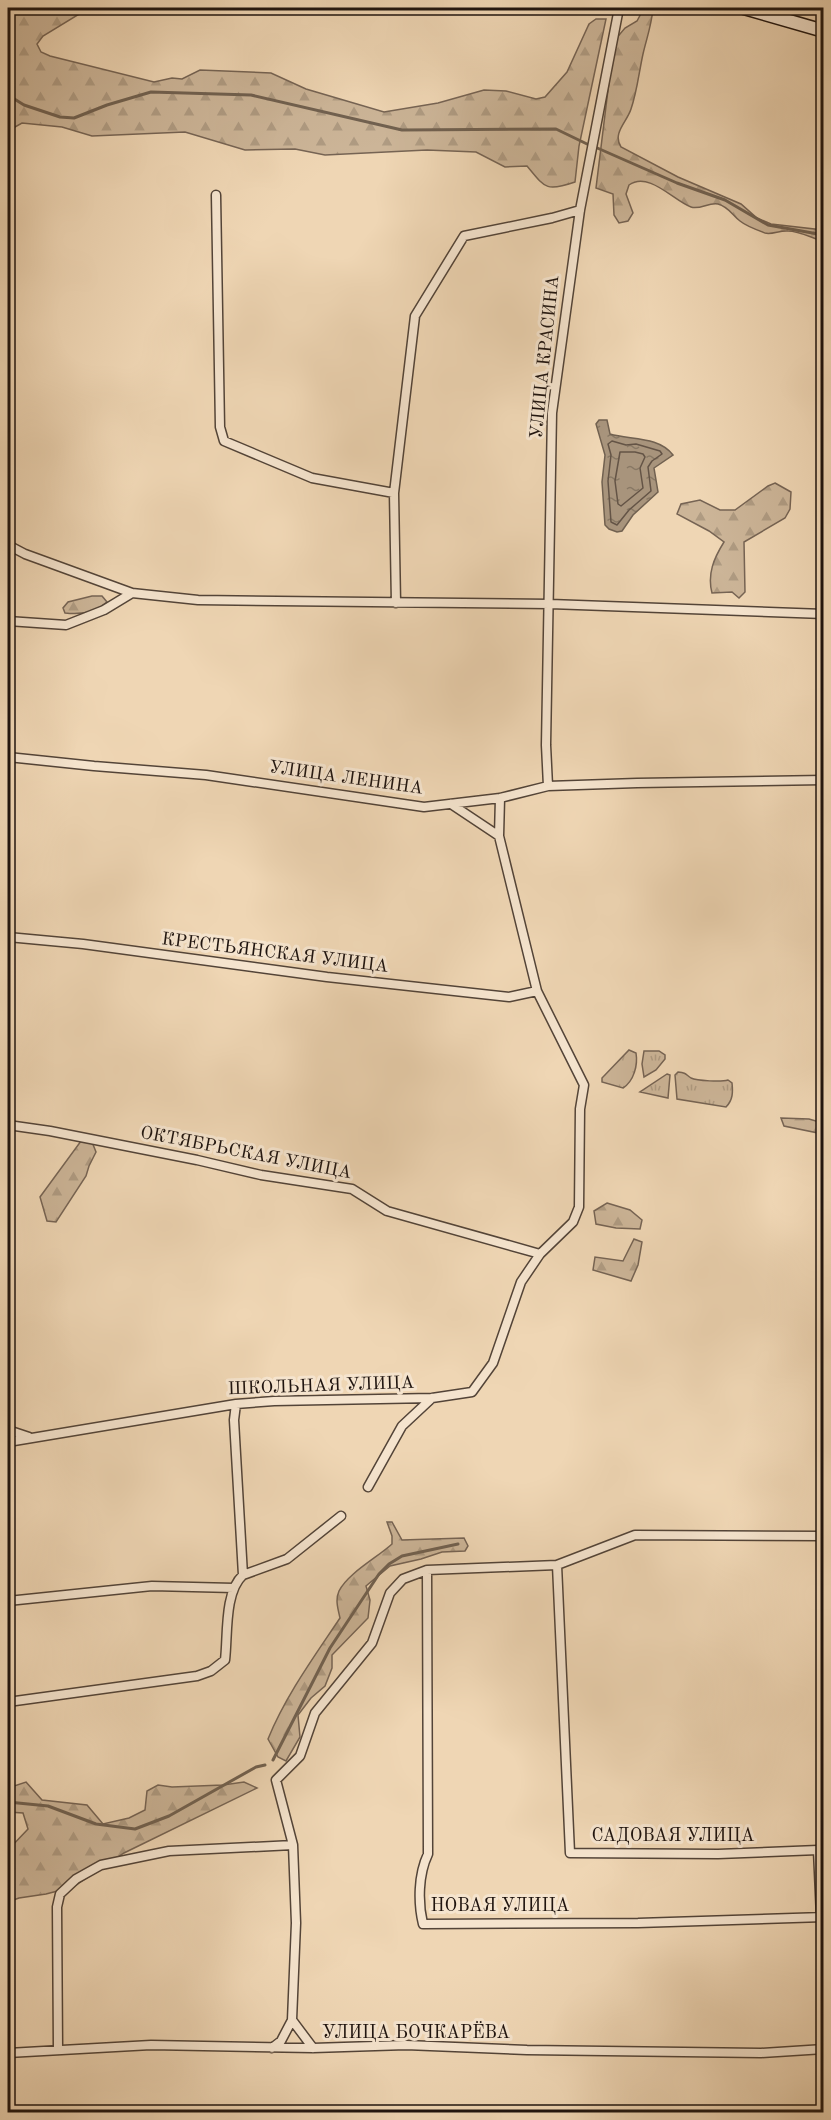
<svg xmlns="http://www.w3.org/2000/svg" width="831" height="2120" viewBox="0 0 831 2120" font-family="'Old Standard TT',serif">
<style>
.grass{fill:url(#grass-tufts);stroke:#766454;stroke-width:1.5}
.forest{fill:url(#forest-firs);stroke:#766454;stroke-width:1.5}
.water{fill:url(#water-ripples);stroke:#716150;stroke-width:1.5}
.lines{fill:none;stroke-linecap:round;stroke-linejoin:round}
.shore{stroke:#645446;stroke-width:1.5}
.stream{stroke:#716150;stroke-width:3}
.street-casing{stroke:#534438;stroke-width:11}
.secondary-casing{stroke:#1f140f;stroke-width:15}
.street{stroke:#f5e4ce;stroke-width:8}
.secondary{stroke:#f5e4ce;stroke-width:12}
.labels{text-anchor:middle;dominant-baseline:central;stroke-width:6;stroke-linejoin:round;paint-order:stroke}
.street-label{font-size:18px;fill:#1f140f;stroke:#f5e4ce}
</style>
<defs>
<pattern id="grass-tufts" width="24" height="20" patternUnits="userSpaceOnUse" patternTransform="scale(1.5)"><rect width="24" height="20" fill="#ccb598"/><path d="M3 7l-1-3M5 7V3M7 7l1-3M15 17l-1-3M17 17v-4M19 17l1-3" fill="none" stroke="#af9b82"/></pattern>
<pattern id="forest-firs" width="22" height="20" patternUnits="userSpaceOnUse" patternTransform="scale(1.5)"><rect width="22" height="20" fill="#ccb598"/><path d="M5 1l3.5 6h-7zM16 11l3.5 6h-7z" fill="#af9b82"/></pattern>
<pattern id="water-ripples" width="26" height="14" patternUnits="userSpaceOnUse" patternTransform="scale(1.5)"><rect width="26" height="14" fill="#a8947c"/><path d="M2 4q2-2 4 0t4 0M15 11q2-2 4 0t4 0" fill="none" stroke="#887864"/></pattern>
</defs>
<rect width="100%" height="100%" fill="#efd6b4"/>
<filter id="stains"><feTurbulence type="fractalNoise" baseFrequency=".00333" numOctaves="4"/><feColorMatrix values="0 0 0 0 .2 0 0 0 0 .09 0 0 0 0 .02 0 0 0 .5 -.17"/></filter>
<radialGradient id="worn" r=".72"><stop offset=".6" stop-color="#630" stop-opacity="0"/><stop offset="1" stop-color="#630" stop-opacity=".3"/></radialGradient>
<!-- grass -->
<path class="grass" d="M629,1050L636,1053C638,1065 634,1081 623,1088L602,1082V1078Z
M644,1051H659L665,1055V1059L656,1070L644,1077L642,1064Z
M678,1072C687,1073 685,1074 691,1078C697,1081 722,1082 728,1080L732,1083C733,1092 733,1100 726,1107L677,1099L675,1075Z
M667,1074L670,1075L668,1098L640,1092Z"/>
<!-- forest -->
<path class="forest" d="M29,8H84L81,13L43,36L37,44L41,52L50,56L154,82L172,78L182,79L200,70L271,73L306,89L384,112L438,103L484,90L506,91L536,99L545,97L567,72L589,24L596,19H606L579,146L575,182C546,192 545,188 527,166L505,167L476,152L427,150L325,155L295,149L245,150L185,132L92,136L62,127L22,123L8,131V12L22,11Z
M644,8L653,9C651,27 647,37 643,54C639,72 637,92 631,109C627,122 612,133 621,147L678,177L741,204L757,218L771,224L823,230V241C812,238 799,231 788,231C780,230 772,235 765,233C757,230 746,226 740,221C732,215 729,207 718,204C709,202 700,210 691,207C674,201 649,171 629,185L626,194L633,213L628,221L619,223L614,215L613,194L596,188L614,41L625,28L637,21Z
M775,483L791,492L790,509L785,518L744,542L745,592L739,598L732,592L712,593C707,574 714,558 724,542L709,531L677,514L681,504L700,500L720,510H735L768,486Z
M92,596H102L107,602C95,613 81,615 65,613L63,608L68,602Z
M781,1118L809,1119L823,1123V1134L784,1126Z
M81,1141L92,1142L96,1152L89,1166L86,1176L56,1222L47,1221L40,1197Z
M607,1203L630,1210L642,1220L640,1229L616,1228L596,1224L594,1211Z
M634,1239L642,1242L638,1265L631,1281L593,1270L595,1257L623,1261Z
M387,1522H392L402,1540L464,1538L468,1546L465,1551L442,1552L421,1559L390,1566L366,1586L370,1600L368,1618L332,1655V1668L325,1686L311,1698L298,1715L300,1737L286,1761L278,1757L268,1739C286,1695 314,1657 340,1618C338,1609 335,1600 339,1591C348,1573 378,1557 392,1544V1536Z
M26,1782L42,1800L87,1805L103,1824L129,1818L145,1810L147,1791L158,1785L172,1787L223,1785L244,1782L257,1788L124,1853L73,1887L46,1894L19,1898L8,1902V1850L28,1829L23,1813L8,1812V1788Z"/>
<!-- water -->
<path class="water" d="M599,420H607L610,434C630,440 659,436 673,455L654,468L658,492L633,515L622,531L617,532L609,529L605,525L602,482L605,455L596,424Z"/>
<g class="lines">
<!-- shore -->
<path class="shore" d="M612,441L626,445L636,444L660,451L662,454L652,461L648,467L651,491L629,510L617,525L611,522L608,481L611,455L608,444Z
M620,452H635L643,454L645,457L640,468L643,488L621,506L618,504L615,481Z"/>
<!-- stream -->
<path class="stream" d="M8,95L24,105L60,117L74,118L107,105L151,92L251,95L402,130L556,129L587,144
M595,147L677,183L725,200L768,225L818,234
M273,1760L330,1648L379,1574L389,1564L402,1556L458,1544
M8,1802L48,1806L96,1824L135,1829L169,1816L256,1767L265,1765"/>
<!-- street casing -->
<g class="street-casing">
<path id="street" d="M216,195L220,427L224,441L312,478L394,493
M8,545L25,554L132,593
M396,603L394,493L415,316L464,236L552,218L580,210
M8,621L66,625L104,610L132,593L198,600L550,604L824,614
M8,757L94,766L206,775L424,807L500,798L548,786L637,783L824,780
M548,786L546,745L552,413L580,210L619,8
M451,804L499,836L500,798
M8,937L83,944L327,977L509,997L537,991
M8,1125L50,1131L197,1160L261,1175L352,1189L387,1211L540,1254
M236,1404L234,1420L243,1575
M8,1430L29,1437
M8,1442L236,1404L274,1401L432,1398L472,1392L493,1363L521,1282L540,1254L573,1222L579,1207L580,1109L584,1085L537,991L499,836
M368,1487L402,1426L432,1398
M557,1565L570,1853L718,1854L818,1850L821,1917
M427,1570L428,1854C418,1875 418,1903 423,1924L638,1923L824,1917
M8,1601L152,1586L234,1588
M8,1702L197,1676L211,1671L225,1660C228,1636 224,1592 243,1575L287,1559L341,1516
M293,1845L296,1923L292,2020L313,2048
M272,2048L281,2041L292,2020
M58,2049L57,1907L60,1894L76,1879L101,1865L169,1851L293,1845L276,1780L300,1756L315,1713L372,1643L390,1593L403,1579L427,1570L557,1565L635,1535L824,1536
M8,2053L151,2045L313,2048L406,2045L527,2050L761,2053L824,2049"/>
</g>
<!-- secondary casing -->
<g class="secondary-casing">
<path id="secondary" d="M744,8L824,31"/>
</g>
<!-- street -->
<use href="#street" class="street"/>
<!-- secondary -->
<use href="#secondary" class="secondary"/>
</g>
<g class="labels">
<!-- street labels -->
<g class="street-label">
<text transform="translate(545 357) rotate(-84)">УЛИЦА КРАСИНА</text>
<text transform="translate(346 778) rotate(8)">УЛИЦА ЛЕНИНА</text>
<text transform="translate(275 953) rotate(7)">КРЕСТЬЯНСКАЯ УЛИЦА</text>
<text transform="translate(246 1153) rotate(11)">ОКТЯБРЬСКАЯ УЛИЦА</text>
<text transform="translate(321 1386) rotate(-2)">ШКОЛЬНАЯ УЛИЦА</text>
<text x="673" y="1836">САДОВАЯ УЛИЦА</text>
<text x="500" y="1906">НОВАЯ УЛИЦА</text>
<text x="416" y="2033">УЛИЦА БОЧКАРЁВА</text>
</g>
</g>
<!-- margin -->
<rect width="831" height="2120" fill="none" stroke="#efd6b4" stroke-width="30"/>
<rect x="9" y="9" width="813" height="2102" fill="none" stroke="#1f140f" stroke-width="3"/>
<rect x="15" y="15" width="801" height="2090" fill="none" stroke="#1f140f" stroke-width="1.5"/>
<rect width="100%" height="100%" filter="url(#stains)"/>
<rect width="100%" height="100%" fill="url(#worn)"/>
</svg>
